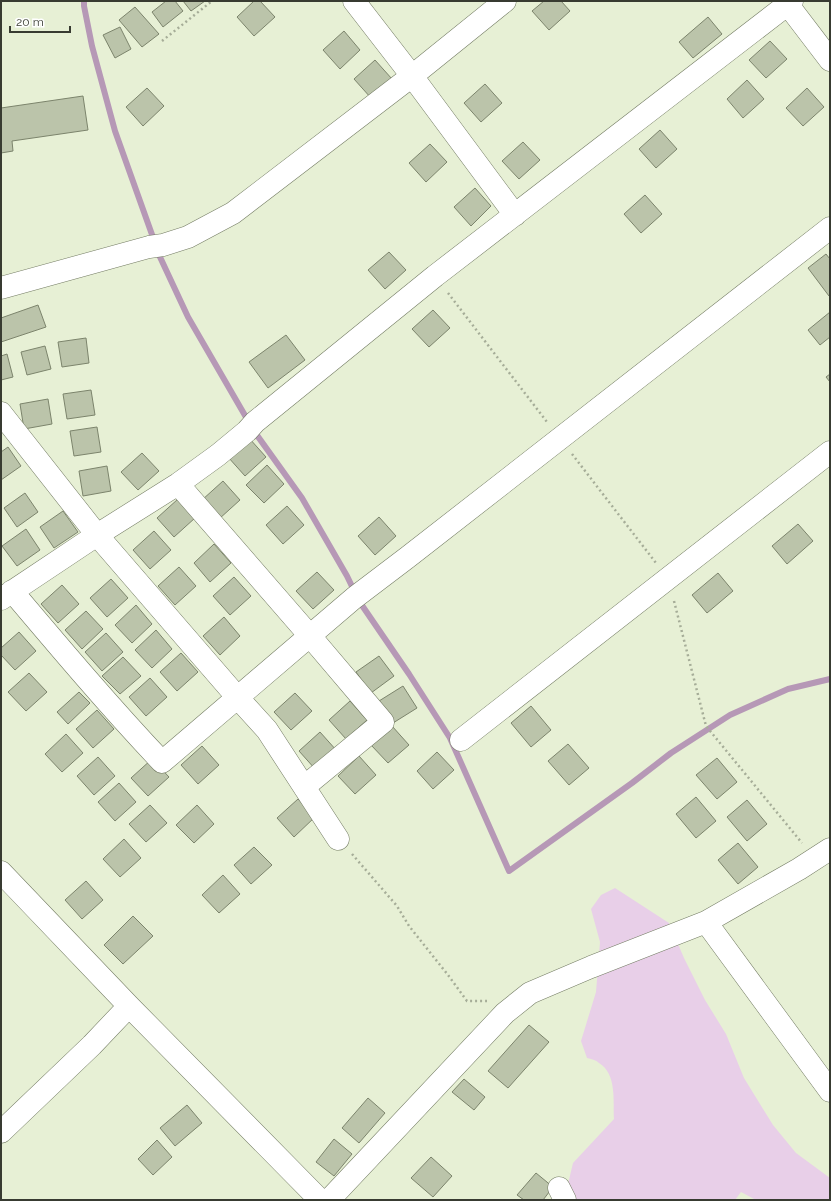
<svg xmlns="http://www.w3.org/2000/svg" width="831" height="1201" viewBox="0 0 831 1201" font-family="Raleway,sans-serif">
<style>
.green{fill:#e8cfe8}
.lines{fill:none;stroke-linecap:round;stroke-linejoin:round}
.stream{stroke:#b698b6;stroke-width:6}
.building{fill:#bbc4aa;stroke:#7c846c}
.minor-casing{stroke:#747c64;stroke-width:23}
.path{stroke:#a6ad98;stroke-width:2.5;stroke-dasharray:2 3;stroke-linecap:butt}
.minor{stroke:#fff;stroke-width:22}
</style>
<rect width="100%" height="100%" fill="#e7f0d5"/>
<!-- green -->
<path class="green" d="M615,888L669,923L684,958L705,1000L726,1034L744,1078L773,1125L796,1153L830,1178V1200H756L741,1192L735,1200H575L568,1184L573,1163L614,1119C613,1101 617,1074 599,1063C596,1060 591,1059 587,1058L581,1041L596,992L600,942L591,909L601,895Z"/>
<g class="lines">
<!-- stream -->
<path class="stream" d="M84,1V6L92,46L115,131L160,257L188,317L254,431L302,498L347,576L359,601L409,674L450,738L509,871L632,783L671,753L730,715L788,689L830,679"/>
</g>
<!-- building -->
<path class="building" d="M166,1H175L183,11L163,27L152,12Z
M183,1H205L191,11Z
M254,1H260L275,17L254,36L237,17Z
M544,1H561L570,11L549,30L532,11Z
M135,7L159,34L142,47L119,20Z
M708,17L722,34L693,58L679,42Z
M120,27L131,49L115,58L103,35Z
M344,31L360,50L340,69L323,50Z
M770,41L787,59L766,78L749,60Z
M375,60L392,79L371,98L354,79Z
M747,80L764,99L743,118L727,99Z
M485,84L502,103L481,122L464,103Z
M147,88L164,106L143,126L126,107Z
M807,88L824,107L803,126L786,108Z
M83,96L88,130L12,141L13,151L1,153V108Z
M660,130L677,149L656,168L639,149Z
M523,142L540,160L519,179L502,161Z
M430,144L447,162L426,182L409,163Z
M475,188L491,206L471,226L454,207Z
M645,195L662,214L641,233L624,214Z
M389,252L406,270L385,289L368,270Z
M826,254L830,259V295L829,296L808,268Z
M38,305L46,327L1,342V318Z
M433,310L450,328L429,347L412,329Z
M830,312V337L820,345L808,330Z
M286,335L305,360L268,388L249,362Z
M86,338L89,363L62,367L58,342Z
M45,346L51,369L27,375L21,352Z
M7,354L13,377L1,380V356Z
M830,374V382L826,377Z
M91,390L95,415L67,419L63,394Z
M48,399L52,424L24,429L20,404Z
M97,427L101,452L74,456L70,431Z
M249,438L266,457L245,476L228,457Z
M8,447L21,466L1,480V452Z
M142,453L159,471L138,490L121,472Z
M267,465L284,484L264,503L246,485Z
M107,466L111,491L83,496L79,471Z
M223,481L240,500L219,519L202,500Z
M25,493L38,512L17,527L4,508Z
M178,499L195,518L174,537L157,518Z
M287,506L304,525L283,544L266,525Z
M63,511L78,532L54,548L40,527Z
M379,517L396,536L375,555L358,536Z
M798,524L813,541L787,564L772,546Z
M26,529L40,550L17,566L2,546Z
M154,531L171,550L150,569L133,550Z
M214,544L231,563L210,582L194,563Z
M179,567L196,586L175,605L158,586Z
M317,572L334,590L313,609L296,591Z
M718,573L733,591L707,613L692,595Z
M234,577L251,596L230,615L213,596Z
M111,579L128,598L107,617L90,598Z
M62,585L79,604L58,623L41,604Z
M136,605L152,624L132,643L115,625Z
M86,611L103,629L82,649L65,630Z
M224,617L240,636L220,655L203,636Z
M156,630L172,649L152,668L135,650Z
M19,632L36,651L15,670L1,655V648Z
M106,633L123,652L102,671L85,652Z
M181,653L198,672L177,691L160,672Z
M379,656L394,676L371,693L356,672Z
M123,657L141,676L120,694L102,676Z
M29,673L47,692L26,711L8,692Z
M150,678L167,697L146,716L129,697Z
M403,686L417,708L393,723L379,701Z
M79,692L90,703L68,724L57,712Z
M295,693L312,711L291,730L274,712Z
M350,701L367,720L346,739L329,720Z
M531,706L551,730L531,747L511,723Z
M97,710L114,729L93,748L76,729Z
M392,726L409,745L388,763L371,745Z
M320,732L337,751L316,770L299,751Z
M66,734L83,753L62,772L45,754Z
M568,744L589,768L569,785L548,761Z
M202,746L219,765L198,784L181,765Z
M437,752L454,770L433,789L417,771Z
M359,756L376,775L355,794L338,776Z
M98,757L115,776L94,795L77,776Z
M717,758L737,782L717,799L696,775Z
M152,759L169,777L148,796L131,778Z
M119,783L136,802L115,821L98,802Z
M696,797L716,821L696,838L676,814Z
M298,799L315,817L294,837L277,818Z
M747,800L767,824L747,841L727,817Z
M150,805L167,823L146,842L129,824Z
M197,805L214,824L194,843L176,825Z
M124,839L141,858L120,877L103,859Z
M738,843L758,867L738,884L718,860Z
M254,847L272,865L251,884L234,865Z
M223,875L240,894L219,913L202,895Z
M86,881L103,900L82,919L65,900Z
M133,916L153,936L123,964L104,945Z
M529,1025L549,1042L508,1088L488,1071Z
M464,1079L485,1097L474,1110L452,1092Z
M368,1098L385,1113L359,1143L342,1128Z
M187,1105L202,1123L175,1146L160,1128Z
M334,1139L352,1154L334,1176L316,1162Z
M157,1140L172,1157L153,1175L138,1159Z
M431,1157L452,1176L433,1197L411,1178Z
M536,1173L553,1187L543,1200H524L517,1195Z"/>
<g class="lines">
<!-- minor casing -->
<g class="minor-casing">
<path id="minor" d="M354,1L412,76L515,215
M785,1L830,60
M1,288L149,247L163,245L188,237L233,213L412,76L505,1
M1,413L97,535L238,698L267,730L338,839
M178,484L310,636L383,722L304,787
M12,591C61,649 110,707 162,762L354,598L408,557L830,228
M1,599L97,535L178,484L218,455L247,431L255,422L435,276L792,1
M461,740L830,452
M1,872L129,1006L320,1200
M706,922L830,1091
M1,1132L92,1045L129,1006
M559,1188L565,1200
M329,1200L505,1013L530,993L591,967L706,922L799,869L830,849"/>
</g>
<!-- path -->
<path class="path" d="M162,41L212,1
M448,293L547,422
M572,454L656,563
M674,601L706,726L802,843
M352,854L397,906L409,926L448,975L467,1001H487"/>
<!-- minor -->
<use href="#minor" class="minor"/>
</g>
<!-- border -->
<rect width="831" height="1201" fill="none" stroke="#383b31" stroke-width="4"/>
<!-- scale -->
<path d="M10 26v6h60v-6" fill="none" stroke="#383b31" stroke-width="2"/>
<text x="16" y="26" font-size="12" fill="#383b31" stroke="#ffffff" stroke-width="3" paint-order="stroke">20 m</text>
</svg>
